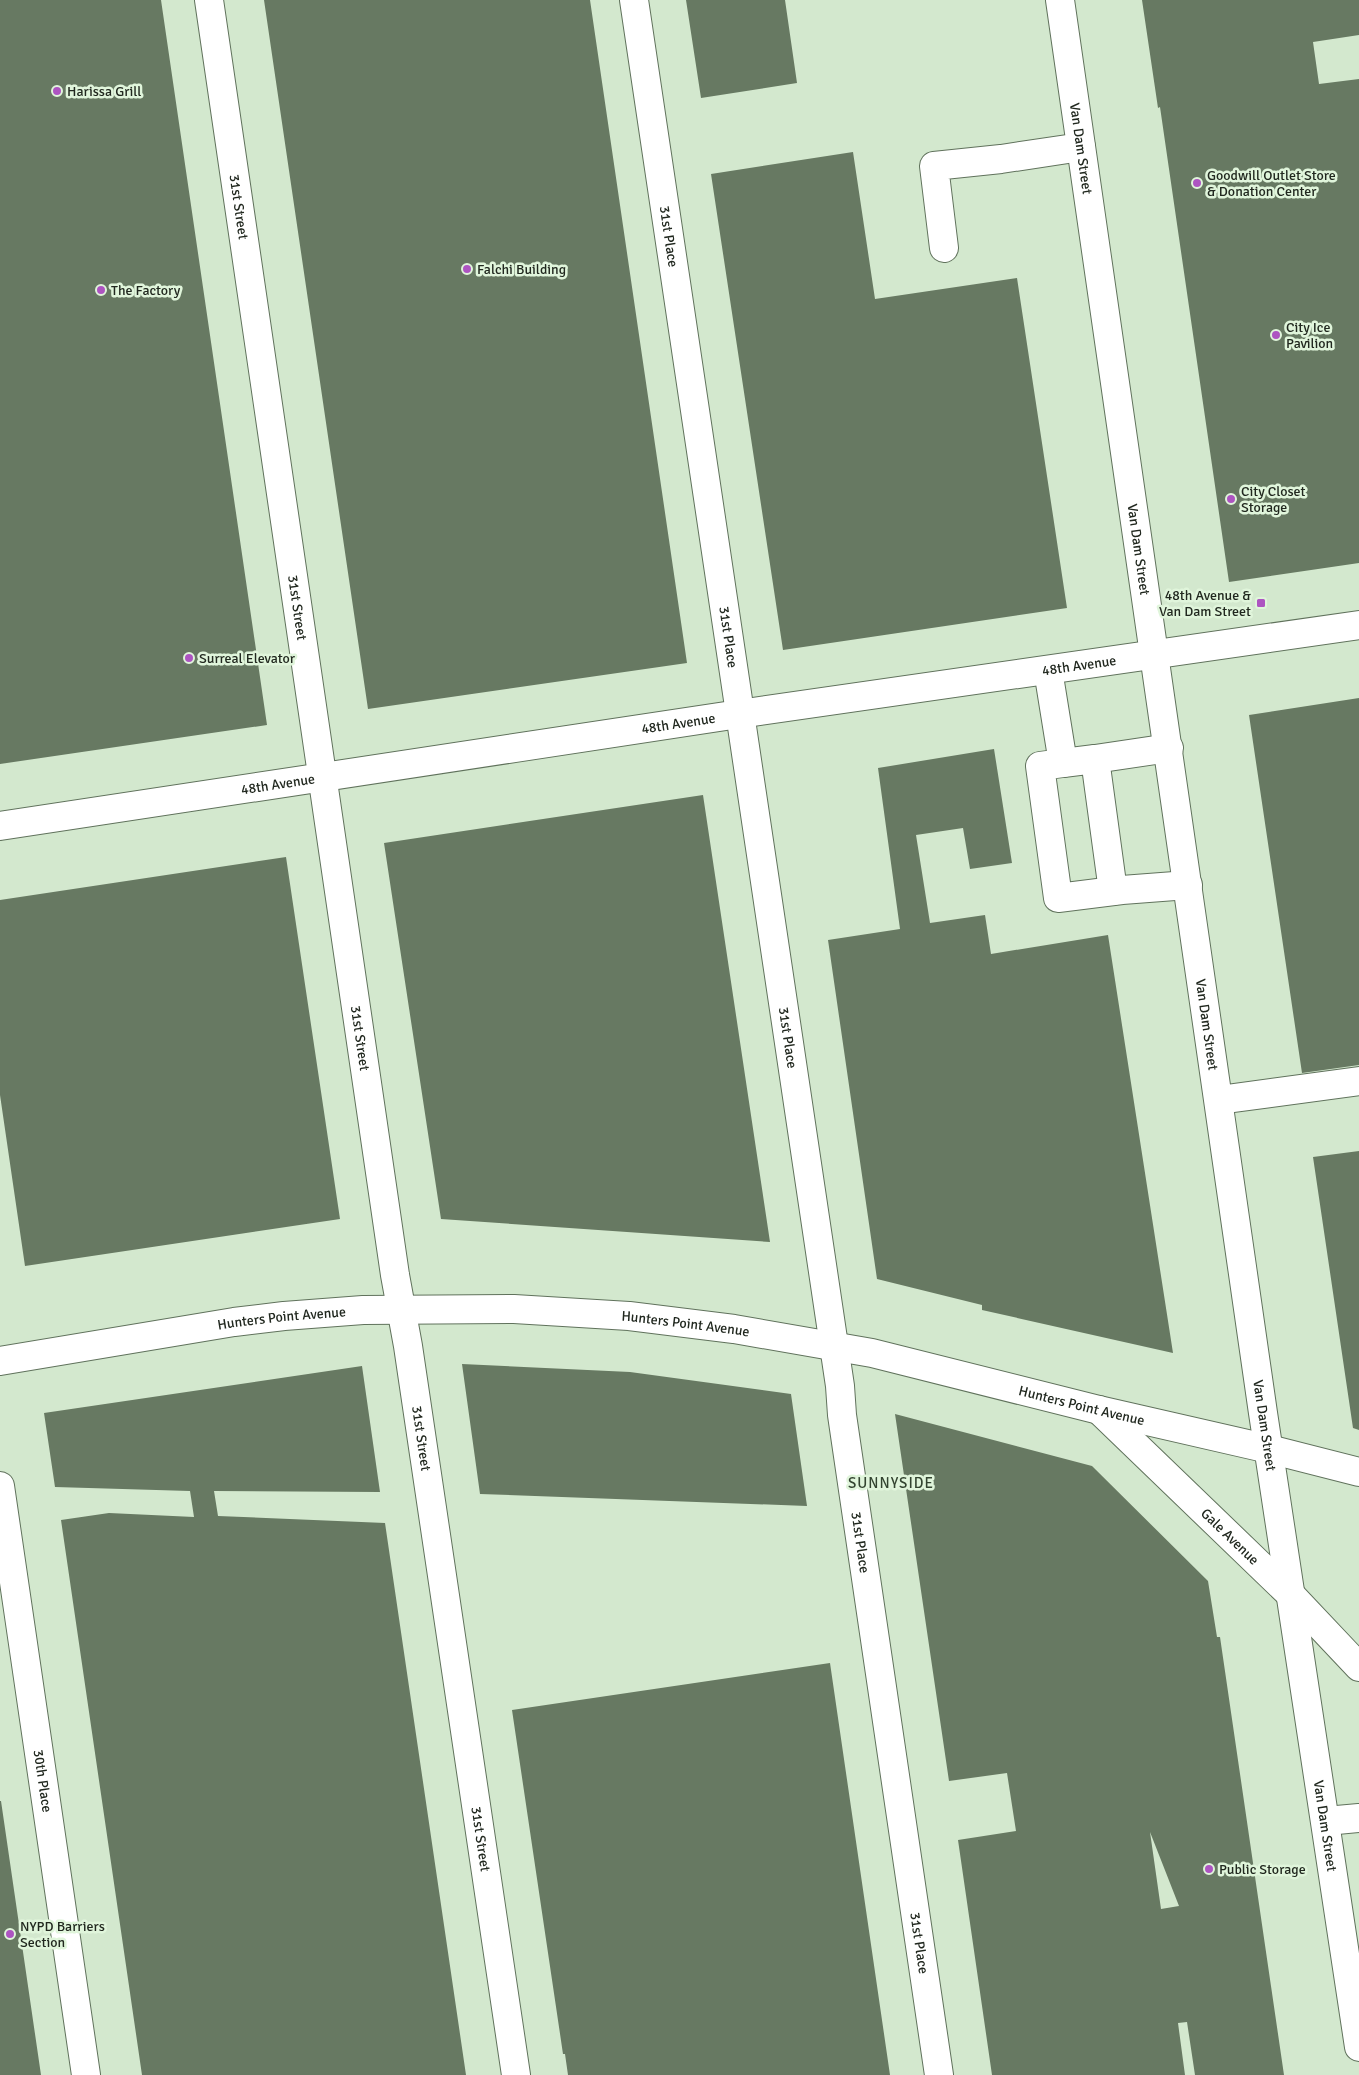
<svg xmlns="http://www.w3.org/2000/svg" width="1359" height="2075" viewBox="0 0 1359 2075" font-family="Signika,sans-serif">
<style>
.building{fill:#677962;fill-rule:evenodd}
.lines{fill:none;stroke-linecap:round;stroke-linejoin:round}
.minor-casing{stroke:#60725c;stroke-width:30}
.major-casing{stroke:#60725c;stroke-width:30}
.minor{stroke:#fff;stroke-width:28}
.major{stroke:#fff;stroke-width:28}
.poi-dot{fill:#ad54c1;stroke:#e0f5db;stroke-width:2}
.labels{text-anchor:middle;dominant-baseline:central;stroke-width:5;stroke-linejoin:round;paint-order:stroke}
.poi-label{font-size:14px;fill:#21281f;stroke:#e0f5db;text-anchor:start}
.street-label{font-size:14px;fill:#21281f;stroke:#e0f5db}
.neighbourhood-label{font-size:15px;letter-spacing:1px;fill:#334430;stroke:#e0f5db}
</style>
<rect width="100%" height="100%" fill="#d3e8ce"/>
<!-- building -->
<path class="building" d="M0,0H161L267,725L0,764Z
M264,0H590L687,663L368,709Z
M686,0H785L797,83L701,98Z
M1142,0H1359V35L1313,42L1319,84L1359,79V563L1229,582L1160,107L1158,108Z
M853,152L875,299L1017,278L1067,608L783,650L711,174Z
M1359,698V1065L1302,1073L1249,715Z
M994,749L1012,863L970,869L963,828L916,835L930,923L985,915L991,954L1108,935L1173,1353L982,1310V1305L877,1279L828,940L900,929L878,768Z
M703,795L770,1242L441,1219L384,843Z
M286,857L340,1219L25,1266L0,1095V900Z
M1359,1151V1430L1353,1428L1313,1157Z
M462,1364L630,1372L791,1394L807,1506L480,1494Z
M362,1366L380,1492L214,1491L218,1516L385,1523L466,2075H142L61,1520L109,1513L194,1517L190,1491L55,1487L44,1413Z
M895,1414L1092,1466L1208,1581L1217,1637H1220L1284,2075H1195L1187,2022L1178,2023L1185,2075H992L958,1840L1016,1831L1007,1773L949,1781ZM1150,1832L1179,1906L1161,1909Z
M830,1663L890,2075H568L565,2054H563L512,1710Z
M0,1801H1L41,2075H0Z"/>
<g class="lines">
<!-- minor casing -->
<g class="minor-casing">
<g id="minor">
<path id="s1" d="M209,0L395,1275L408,1346L516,2075"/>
<path id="s2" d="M634,0L840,1386L842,1415L939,2075"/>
<path d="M944,248L934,166L1001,159L1081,147"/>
<path d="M1048,670L1063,763L1040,766L1058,898L1122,890L1188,885"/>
<path d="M1095,759L1169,748"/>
<path d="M1063,763L1095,759L1113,891"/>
<path id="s3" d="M0,826L739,714L1359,625"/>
<path d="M1219,1100L1359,1081"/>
<path id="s4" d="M0,1361L234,1322L284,1316L363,1310L514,1309L629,1316L734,1329L872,1353L1099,1410L1269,1449L1359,1472"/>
<path id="s5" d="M1099,1410L1292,1596L1359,1667"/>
<path id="s6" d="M0,1486L86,2075"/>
<path d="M1326,1821L1359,1818"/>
</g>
</g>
<!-- major casing -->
<g class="major-casing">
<g id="major">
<path id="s7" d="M1060,0L1263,1413L1359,2047"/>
</g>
</g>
<!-- minor -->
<use href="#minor" class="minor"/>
<!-- major -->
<use href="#major" class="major"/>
</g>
<!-- markers -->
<g class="poi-dot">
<circle cx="57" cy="91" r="5"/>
<circle cx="1197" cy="183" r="5"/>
<circle cx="467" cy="269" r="5"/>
<circle cx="101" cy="290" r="5"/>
<circle cx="1276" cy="335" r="5"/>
<circle cx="1231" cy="499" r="5"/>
<rect x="1256" y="598" width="10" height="10" rx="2.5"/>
<circle cx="189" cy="658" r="5"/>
<circle cx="1209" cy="1869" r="5"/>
<circle cx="10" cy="1934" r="5"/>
</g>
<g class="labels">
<!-- poi labels -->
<g class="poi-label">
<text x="67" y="91">Harissa Grill</text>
<text x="1207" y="175">Goodwill Outlet Store<tspan x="1207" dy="16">&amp; Donation Center</tspan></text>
<text x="477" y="269">Falchi Building</text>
<text x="111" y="290">The Factory</text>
<text x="1286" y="327">City Ice<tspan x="1286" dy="16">Pavilion</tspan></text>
<text x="1241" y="491">City Closet<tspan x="1241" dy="16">Storage</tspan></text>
<text x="1251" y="595" text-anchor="end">48th Avenue &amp;<tspan x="1251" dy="16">Van Dam Street</tspan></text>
<text x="199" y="658">Surreal Elevator</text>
<text x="1219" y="1869">Public Storage</text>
<text x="20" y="1926">NYPD Barriers<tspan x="20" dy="16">Section</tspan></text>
</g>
<!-- street labels -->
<g class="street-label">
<text stroke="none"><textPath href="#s7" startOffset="150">Van Dam Street</textPath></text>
<text stroke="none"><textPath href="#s1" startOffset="209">31st Street</textPath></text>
<text stroke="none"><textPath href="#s2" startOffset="239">31st Place</textPath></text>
<text stroke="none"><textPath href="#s7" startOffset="555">Van Dam Street</textPath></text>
<text stroke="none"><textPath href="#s1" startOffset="614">31st Street</textPath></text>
<text stroke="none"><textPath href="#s2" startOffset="644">31st Place</textPath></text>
<text stroke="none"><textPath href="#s3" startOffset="1091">48th Avenue</textPath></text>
<text stroke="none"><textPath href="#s3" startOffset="686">48th Avenue</textPath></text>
<text stroke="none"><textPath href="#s3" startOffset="281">48th Avenue</textPath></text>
<text stroke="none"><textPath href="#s7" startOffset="1035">Van Dam Street</textPath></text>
<text stroke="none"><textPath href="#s2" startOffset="1049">31st Place</textPath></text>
<text stroke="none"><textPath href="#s1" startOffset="1049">31st Street</textPath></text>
<text stroke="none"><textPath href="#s4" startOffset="285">Hunters Point Avenue</textPath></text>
<text stroke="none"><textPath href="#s4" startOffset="690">Hunters Point Avenue</textPath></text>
<text stroke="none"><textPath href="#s4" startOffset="1095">Hunters Point Avenue</textPath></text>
<text stroke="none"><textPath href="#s7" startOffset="1440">Van Dam Street</textPath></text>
<text stroke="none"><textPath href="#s1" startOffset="1454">31st Street</textPath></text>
<text stroke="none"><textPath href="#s5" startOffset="182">Gale Avenue</textPath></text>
<text stroke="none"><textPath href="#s2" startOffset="1559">31st Place</textPath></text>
<text stroke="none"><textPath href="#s6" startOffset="298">30th Place</textPath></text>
<text stroke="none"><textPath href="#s7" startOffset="1845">Van Dam Street</textPath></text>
<text stroke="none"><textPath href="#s1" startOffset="1859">31st Street</textPath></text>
<text stroke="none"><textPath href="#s2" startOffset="1964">31st Place</textPath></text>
</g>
<!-- neighbourhood labels -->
<g class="neighbourhood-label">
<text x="891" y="1483">SUNNYSIDE</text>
</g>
</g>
</svg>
